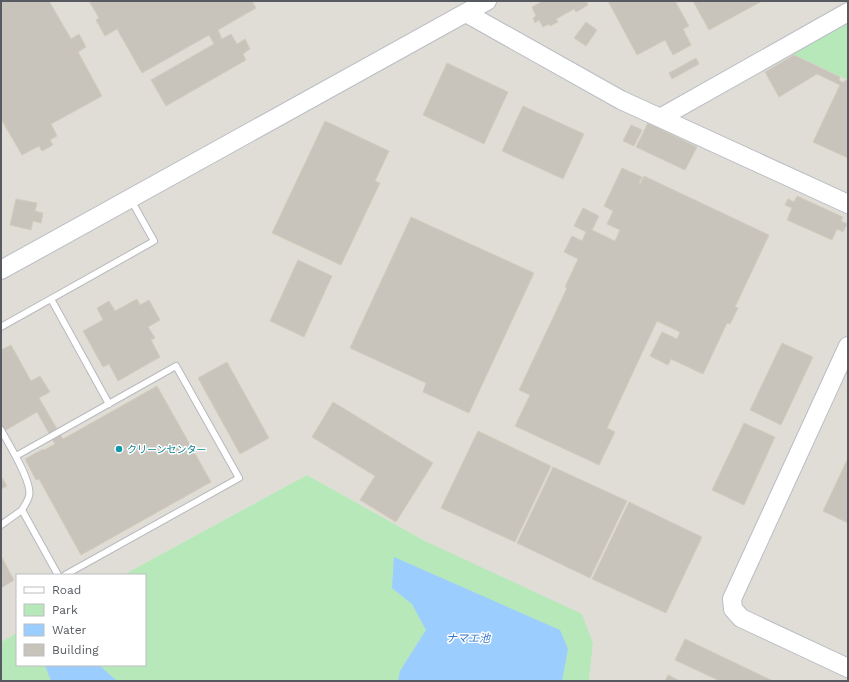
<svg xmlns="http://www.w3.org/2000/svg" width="849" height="682" viewBox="0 0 849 682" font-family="'Work Sans','Noto Sans JP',sans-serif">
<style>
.industrial{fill:#e0ddd6}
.green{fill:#b7e8ba}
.water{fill:#9ccdff}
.building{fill:#c8c4bb;stroke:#d2ccbc}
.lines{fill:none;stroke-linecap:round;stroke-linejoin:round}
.lane-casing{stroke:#b7b9bf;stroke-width:8}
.secondary-casing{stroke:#b9bdc4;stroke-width:20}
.lane{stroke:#fff;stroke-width:6}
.secondary{stroke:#fff;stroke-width:18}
.culture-dot{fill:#0f9aa8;stroke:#fff;stroke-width:1.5}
.labels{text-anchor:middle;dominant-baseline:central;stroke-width:3;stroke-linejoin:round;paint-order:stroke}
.culture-label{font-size:10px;fill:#0d838f;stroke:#fff;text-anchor:start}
.water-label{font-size:11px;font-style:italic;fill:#3374ce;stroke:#fff}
</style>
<rect width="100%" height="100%" fill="#edebde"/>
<!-- industrial -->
<path class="industrial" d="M1,1H848V681H589L593,643L425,541L307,475L123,575H17V633L1,642Z"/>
<!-- green -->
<path class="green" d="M848,18V80L788,52Z
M307,475L425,541L582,614L593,643L589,681H1V642L17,633V665H145V575H123Z"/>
<!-- water -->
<path class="water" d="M394,557L560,630L568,649L562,681H398L400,671L426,630L412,604L392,588Z
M45,665H99L117,681H51Z"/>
<!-- building -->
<path class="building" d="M1,1H49L71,39L79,34L86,47L78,52L102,96L51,124L57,136L50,140L53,145L42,151L39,146L22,155L1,119Z
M89,1H252L256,8L218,30L222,39L231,34L237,44L245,39L250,49L243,54L246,60L166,106L151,80L214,44L209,35L142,73L117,29L105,36L96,20L99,18Z
M543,1H586L588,5L576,12L574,9L556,19L558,22L550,26L549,24L543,27L539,20L535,23L533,18L536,16L532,7Z
M608,1H675L689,26L683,29L691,45L673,55L665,40L637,55Z
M693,1H762L709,30Z
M586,22L597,30L586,46L574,38Z
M794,55L840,77L839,80L844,83L845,80L848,82V158L813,142L840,85L817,74L779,97L765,72Z
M696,58L699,64L672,79L669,73Z
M447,63L508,92L484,144L423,115Z
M523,106L584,134L563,179L502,151Z
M325,121L389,151L375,181L380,183L341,265L272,233Z
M648,123L697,147L685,170L636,147Z
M631,125L642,130L634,146L623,141Z
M622,168L642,177L639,183L640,184L644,176L769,235L735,307L738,308L730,324L727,323L703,374L671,359L668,365L650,356L662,332L677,339L680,332L657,321L607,428L615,432L599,465L515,426L530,395L519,390L567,288L565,287L578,259L564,252L572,236L582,241L586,232L574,226L583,208L599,216L592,230L615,241L620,230L607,224L613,211L604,206Z
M797,196L843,217L841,221L847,224L843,232L837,229L832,240L787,220L792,208L785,205L788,199L794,202Z
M16,199L37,203L35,211L43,213L41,223L33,221L31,230L10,225Z
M411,217L534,273L469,413L423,392L426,383L350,348Z
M298,260L332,276L304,337L270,321Z
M137,299L140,305L149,300L160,320L148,327L155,338L151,340L160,357L118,381L109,364L103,367L83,331L103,320L97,308L109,301L115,311Z
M782,343L813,357L781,425L750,410Z
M11,345L31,381L40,376L50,392L39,398L63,439L157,386L211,482L81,555L39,479L36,480L25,459L43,449L44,450L55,444L37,412L1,433V350Z
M227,362L269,438L240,454L198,378Z
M333,402L433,463L396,522L360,500L375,476L312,437Z
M744,423L775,437L744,505L712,490Z
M478,431L551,466L515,542L441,508Z
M848,458V523L823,511Z
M553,467L627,501L590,578L517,543Z
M1,476L7,486L1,489Z
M629,502L702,537L666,613L592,579Z
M1,556L14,580L1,588Z
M685,639L773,681H720L675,660Z
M668,675L680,681H665Z"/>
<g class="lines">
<!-- lane casing -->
<g class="lane-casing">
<path id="lane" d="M51,299L109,404
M1,327L154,241L131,200
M1,430C8,443 33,482 29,496C28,501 24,506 22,510L58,575
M16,456L176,366L239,478L65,575
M1,525L22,510"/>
</g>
<!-- secondary casing -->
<g class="secondary-casing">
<path id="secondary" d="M466,13L621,100L848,204
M660,118L848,12
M1,270L487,1
M848,346L732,599L733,609L741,618L848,668"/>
</g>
<!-- lane -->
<use href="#lane" class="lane"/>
<!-- secondary -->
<use href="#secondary" class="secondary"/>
</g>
<!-- markers -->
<circle class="culture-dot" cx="119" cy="449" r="4"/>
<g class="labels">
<!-- culture labels -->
<g class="culture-label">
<text x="127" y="449">クリーンセンター</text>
</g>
<!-- water labels -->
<g class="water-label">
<text x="468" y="638">ナマエ池</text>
</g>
</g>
<!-- border -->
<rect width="849" height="682" fill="none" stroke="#575b61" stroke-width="4"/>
<!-- legend -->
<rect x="16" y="574" width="130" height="92" fill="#ffffff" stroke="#bcbdc0"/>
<rect x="24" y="587" width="20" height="6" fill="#ffffff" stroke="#bcbdc0"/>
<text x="52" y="594" font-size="12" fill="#575b61">Road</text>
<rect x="24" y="604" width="20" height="12" fill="#b7e8ba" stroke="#bcbdc0"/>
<text x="52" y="614" font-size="12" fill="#575b61">Park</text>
<rect x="24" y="624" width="20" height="12" fill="#9ccdff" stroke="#bcbdc0"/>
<text x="52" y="634" font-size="12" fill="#575b61">Water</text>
<rect x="24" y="644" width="20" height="12" fill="#c8c4bb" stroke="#bcbdc0"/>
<text x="52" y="654" font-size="12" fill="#575b61">Building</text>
</svg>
